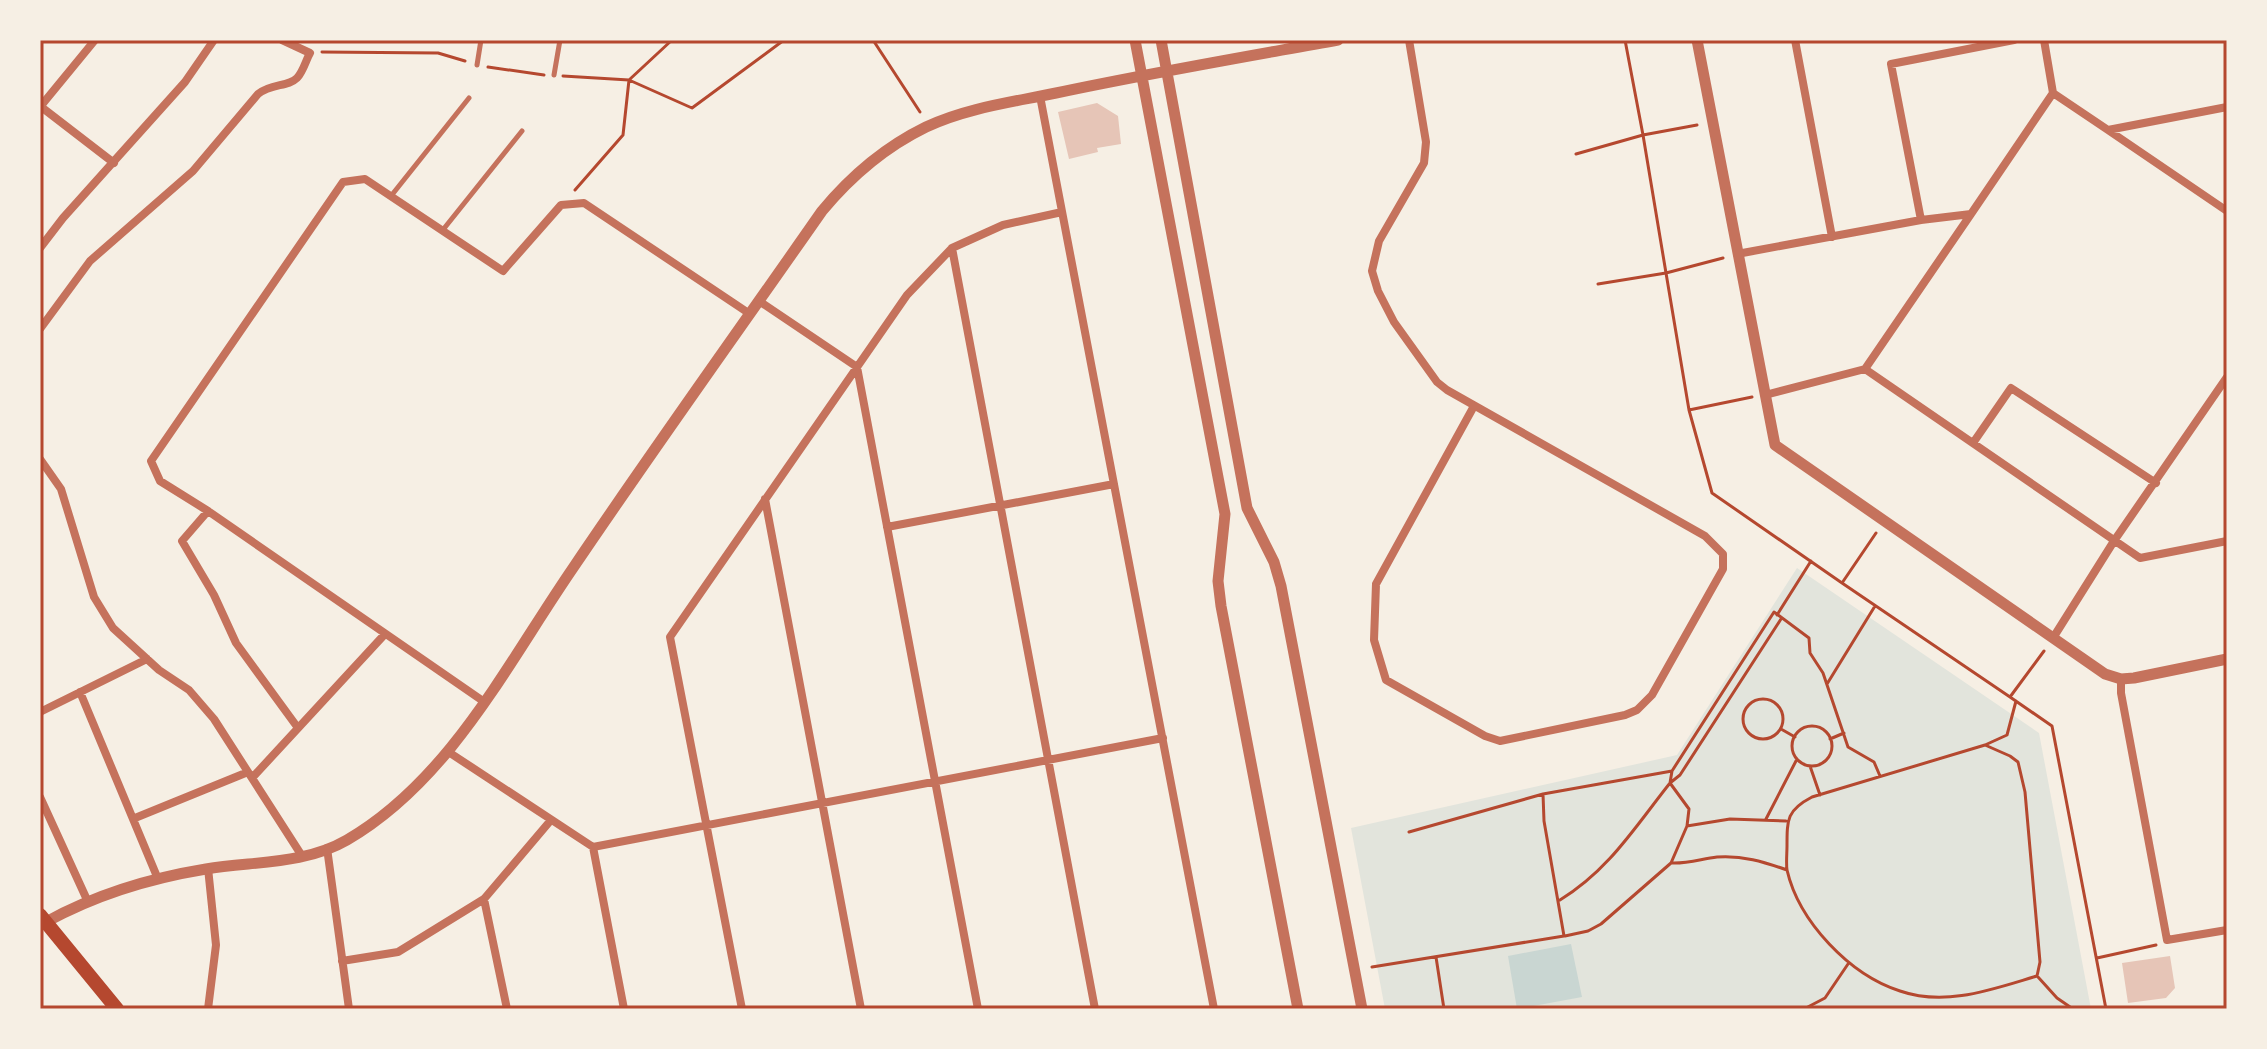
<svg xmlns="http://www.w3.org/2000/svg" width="2267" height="1049" viewBox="0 0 2267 1049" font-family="'Golos Text',sans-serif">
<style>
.green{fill:#e2e4dc}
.water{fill:#c9d6d2}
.building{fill:#e6c5b7}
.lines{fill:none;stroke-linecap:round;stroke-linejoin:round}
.path{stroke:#b5482f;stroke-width:3}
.service{stroke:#c5725c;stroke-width:5}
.minor{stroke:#c5725c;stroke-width:8}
.tertiary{stroke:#c5725c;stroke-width:11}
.primary{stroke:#b5482f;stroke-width:14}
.neatline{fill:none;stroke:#b5482f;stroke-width:3}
</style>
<rect width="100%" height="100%" fill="#f6efe4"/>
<!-- green -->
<path class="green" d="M1797,568L2039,733L2091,1009H1385L1351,828L1677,755Z"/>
<!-- water -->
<path class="water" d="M1571,944L1582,997L1517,1009L1508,956Z"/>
<!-- building -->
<path class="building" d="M1097,103L1118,116L1121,144L1097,148L1098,152L1069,159L1058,112Z
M2170,956L2175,988L2166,998L2128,1003L2122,963Z"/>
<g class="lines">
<!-- path -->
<path class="path" d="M873,40L920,112
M1625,40L1643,135L1697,125
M322,52L438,53L465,61
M488,67L544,75
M563,76L629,80L672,40
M1576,154L1643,135L1666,273L1723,258
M575,190L623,135L629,80L692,108L784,40
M1598,284L1666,273L1689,410L1752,397
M1689,410L1712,493L1842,583L1876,533
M1842,583L2010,697
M1777,615L1811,561
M2044,651L2010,697L2052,726L2106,1009
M1827,684L1875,606
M1743 719a20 20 0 1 1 40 0a20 20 0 1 1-40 0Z
M1792 746a20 20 0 1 1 40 0a20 20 0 1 1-40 0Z
M1781,729L1795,737
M1830,739L1844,733
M1985,745L2010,756L2018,762L2025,792L2040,962L2037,976C1993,989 1946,1007 1900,991C1850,975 1799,922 1787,870C1786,863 1787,853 1787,846C1787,819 1787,810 1812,797Z
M1985,745L2007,735L2016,701
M1810,766L1820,795
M1672,771L1774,612L1809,638L1810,653L1823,673L1848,747L1874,762L1880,776
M1543,794L1672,771L1670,783L1689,809L1687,826L1671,863L1601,924L1588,931L1565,936
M1766,819L1797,759
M1687,826L1730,819L1786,821
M1671,863C1687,864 1701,859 1717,857C1742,855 1764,862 1787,870
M1560,900C1609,870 1635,827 1670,783L1680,775L1781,619
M1436,957L1444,1009
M2097,958L2156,945
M1372,967L1564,936L1544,821L1543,794L1409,832
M2038,977L2057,998L2073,1009
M1804,1009L1825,998L1848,964"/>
<!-- service -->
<path class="service" d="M477,65L481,40
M554,75L560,40
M391,196L469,98
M442,231L522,131"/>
<!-- minor -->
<path class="minor" d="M1409,40L1426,142L1424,163L1379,241L1372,271L1378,291L1394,322L1437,382L1447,390L1705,536L1723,554V569L1652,695L1637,710L1625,715L1500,741L1485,736L1386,680L1374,640L1376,584L1474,406
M1795,40L1832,237
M2044,40L2053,93
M1040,96L1214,1009
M40,106L114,163
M40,107L95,40
M2108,130L2227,211
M1921,220L1891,64L2014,40
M40,248L63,218L185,82L214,40
M952,248L1095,1009
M1737,254L1921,220L1971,214L2053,93L2108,130L2227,107
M759,301L857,367L978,1009
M40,329L90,261L193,171L258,94C271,83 288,87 297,78C303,72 306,60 310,53L282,40
M1865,369L2140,558L2227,541
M1765,395L1865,369L1971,214
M1973,443L2011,388L2156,483
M40,459L61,489L94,597L113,628L159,670L189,690L214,719L302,856
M765,499L861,1009
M208,511L160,481L151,461L343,182L365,179L503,271L561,205L584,203L750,314
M887,527L1114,484
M2053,638L2114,541L2227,377
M2121,679V693L2167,940L2227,930
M80,692L158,879
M40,712L147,659
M298,728L236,643L214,595L182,541L208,511L483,701
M447,751L593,847L1163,738
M252,778L385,634
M40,797L88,902
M135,818L248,772
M593,847L624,1009
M327,848L349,1009
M484,899L507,1009
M342,961L398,952L484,899L551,820
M208,1009L216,945L208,868
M742,1009L670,637L907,295L952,248L1003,225L1062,212"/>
<!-- tertiary -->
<path class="tertiary" d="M1135,40L1225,514L1218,581L1221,606L1298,1009
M1161,40L1247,508L1274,562L1281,586L1362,1009
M1697,40L1775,445L2105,674L2121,679L2134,678L2227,659
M46,922C95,895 151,878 206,869C253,861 304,865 347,840C450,780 507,664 573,568C654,448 739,330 822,211C851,176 885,147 926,127C966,108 1013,102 1056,93C1150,73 1244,57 1338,40"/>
<!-- primary -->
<path class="primary" d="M40,915L117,1009"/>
</g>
<!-- border -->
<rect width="2267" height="1049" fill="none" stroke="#f6efe4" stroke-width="84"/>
<rect x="42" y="42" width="2183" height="965" class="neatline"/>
</svg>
